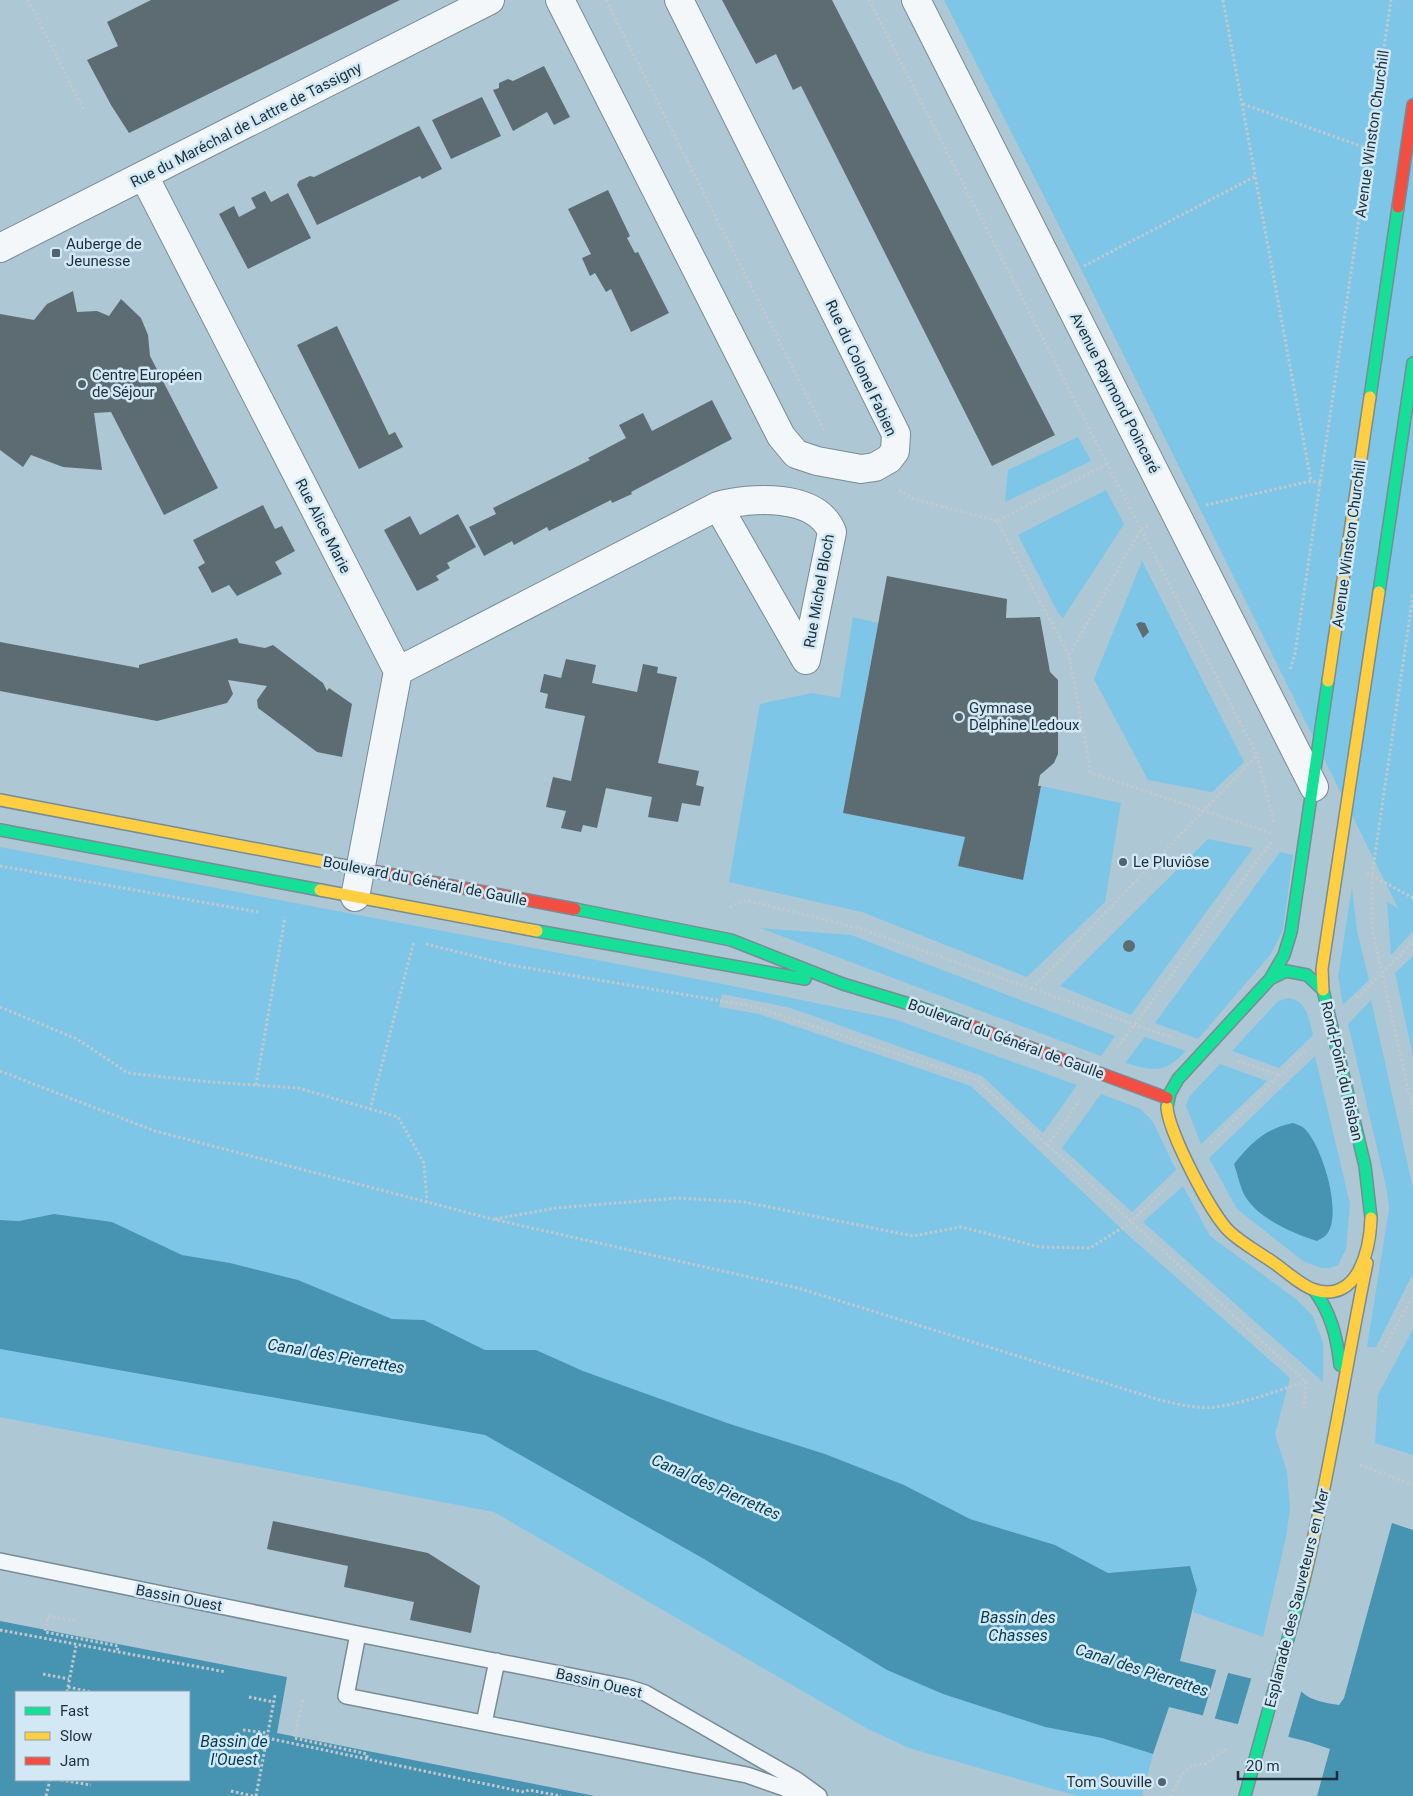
<svg xmlns="http://www.w3.org/2000/svg" width="1413" height="1796" viewBox="0 0 1413 1796" font-family="Roboto,sans-serif">
<style>
.green{fill:#7ec6e7}
.water{fill:#4793b2;fill-rule:evenodd}
.pier{fill:#adc7d4}
.building{fill:#5c6c72}
.lines{fill:none;stroke-linecap:round;stroke-linejoin:round}
.lane-casing{stroke:#788c96;stroke-width:18}
.street-casing{stroke:#788c96;stroke-width:30}
.fast-casing{stroke:#788c96;stroke-width:14}
.slow-casing{stroke:#788c96;stroke-width:14}
.jam-casing{stroke:#788c96;stroke-width:14}
.path{stroke:#c1c9cc;stroke-width:3;stroke-dasharray:2.5 2.5;stroke-linecap:butt}
.lane{stroke:#f3f7f9;stroke-width:15}
.street{stroke:#f3f7f9;stroke-width:28}
.fast{stroke:#16e098;stroke-width:11}
.slow{stroke:#ffcf43;stroke-width:11}
.jam{stroke:#f24e42;stroke-width:11}
.poi-dot{fill:#4f646f;stroke:#d2e9f5;stroke-width:2}
.labels{text-anchor:middle;dominant-baseline:central;stroke-width:5;stroke-linejoin:round;paint-order:stroke}
.street-label{font-size:15px;fill:#1c2f38;stroke:#d2e9f5}
.poi-label{font-size:15px;fill:#1c2f38;stroke:#d2e9f5;text-anchor:start}
.water-label{font-size:16px;font-style:italic;fill:#033a4f;stroke:#d2e9f5}
</style>
<rect width="100%" height="100%" fill="#adc7d4"/>
<!-- green -->
<path class="green" d="M944,0H1413V931L1391,955L1387,902L1398,908L1077,261Z
M1078,437L1091,461L1005,502L1008,470Z
M1106,490L1124,524L1063,618L1058,613L1018,535Z
M1142,561L1244,762L1212,792L1148,780L1094,679Z
M853,617L878,623L843,813L965,837L958,866L1022,880L1041,786L1121,803L1105,902L1027,977L862,912L729,882L760,704L812,693L840,698Z
M1208,839L1253,848L1131,1015L1060,986Z
M0,847L723,984L894,1019L1077,1085L1043,1133L982,1076L791,1008L722,994L719,1007L759,1014L971,1086L1127,1234L1290,1378L1275,1434L1287,1472L1290,1509L1286,1537L1263,1637L1193,1612L1197,1590L1190,1566L1108,1573L1055,1545L970,1519L904,1485L825,1454L730,1424L583,1371L536,1350H485L424,1320L392,1319L298,1280L230,1263L182,1255L112,1222L54,1214L19,1221L0,1220Z
M1280,852L1293,855L1283,930L1271,954L1198,1039L1155,1023Z
M1352,887L1357,931L1369,980L1343,1005L1338,977Z
M760,928L851,935L1115,1036L1101,1056Z
M1413,956V1056L1395,973Z
M1289,998C1307,1001 1309,1019 1313,1035L1279,1068L1232,1051L1278,1001Z
M1371,1000L1413,1188V1273L1376,1347H1367L1389,1209L1387,1191L1348,1024Z
M1145,1037L1186,1051C1164,1074 1154,1071 1125,1063Z
M1315,1056L1350,1204L1346,1249L1338,1265L1330,1268H1321L1303,1261L1237,1209L1209,1158Z
M1220,1064L1267,1081L1201,1144L1186,1106L1189,1097Z
M1101,1094L1141,1109L1153,1122L1176,1170L1132,1212L1062,1148Z
M1183,1186L1210,1236L1296,1299L1313,1316L1323,1343V1382L1143,1222Z
M1413,1329V1455L1375,1443L1378,1395Z
M0,1349L485,1435L704,1559L887,1670L943,1694L1045,1727L1102,1738L1153,1754L1142,1796H1078L909,1748L868,1729L494,1512L0,1417Z"/>
<!-- water -->
<path class="water" d="M1293,1123C1297,1124 1301,1126 1304,1128C1322,1145 1343,1213 1327,1234C1325,1237 1320,1239 1317,1241C1292,1233 1253,1217 1242,1190C1239,1182 1237,1173 1234,1164C1251,1143 1266,1128 1293,1123Z
M54,1214L112,1222L182,1255L230,1263L298,1280L392,1319L424,1320L485,1350H536L583,1371L730,1424L825,1454L904,1485L970,1519L1055,1545L1108,1573L1190,1566L1197,1590L1180,1661L1301,1691C1310,1701 1327,1703 1339,1705L1344,1698L1392,1523L1413,1530V1796H1317L1330,1749L1309,1742L1169,1707L1153,1754L1102,1738L1045,1727L943,1694L887,1670L704,1559L485,1435L0,1349V1220L19,1221Z
M0,1621L287,1677L277,1733L595,1796H0ZM16,1692H189V1780H16Z"/>
<!-- pier -->
<path class="pier" d="M1217,1667L1229,1670L1214,1721L1202,1718Z
M1252,1676L1302,1689L1287,1741L1237,1727Z"/>
<!-- building -->
<path class="building" d="M151,0H400L129,133L111,105L87,60L118,46L107,22Z
M722,0H832L1055,435L992,466L801,86L793,90L776,54L756,64Z
M544,66L570,117L554,125L547,112L513,131L493,90L499,88V83L508,79L513,81Z
M482,97L501,136L451,159L432,120Z
M419,126L442,169L422,179L420,176L317,225L297,185L299,181L310,176L314,177Z
M608,190L630,236L627,238L635,253L638,252L669,313L631,332L611,289L606,292L595,273L590,276L582,258L591,254L568,209Z
M265,191L271,202L288,193L311,238L248,269L219,214L234,206L239,217L256,208L251,198Z
M73,291L77,312L97,311L109,316L121,299L141,318L148,335L150,356L218,488L164,515L111,412L94,413L102,470L63,467L31,455L23,467L0,450V314L34,320L47,304Z
M337,326L389,435L395,432L403,447L359,469L297,345Z
M712,400L732,439L631,492L632,494L612,503L611,500L549,531L547,527L514,545L512,541L484,556L469,527L496,514L493,508L590,460L588,458L626,438L619,425L643,413L652,431Z
M263,505L275,529L282,526L295,551L275,562L282,574L237,596L229,585L212,593L198,567L205,563L193,540Z
M458,514L476,547L447,563L450,568L436,576L439,580L417,591L384,530L410,516L420,535Z
M887,576L1007,599L1006,618L1040,617L1050,672L1058,680V754L1054,763L1040,775L1038,786H1041L1023,880L958,866L965,837L843,813Z
M1140,622L1145,623L1149,632L1143,638L1136,624Z
M237,638L239,643L265,648L273,645L323,683L327,691L329,688L352,704L342,757L317,752L258,708L257,700L267,686L228,680L233,694L227,703L157,721L0,691V642L139,668V665Z
M566,659L596,665L592,683L637,692L643,664L658,667L657,673L677,677L658,763L699,771L696,785L704,787L700,806L682,803L678,822L648,817L652,797L606,788L597,828L583,825L581,832L561,828L566,811L546,807L553,777L571,781L585,716L545,708L548,694L540,692L544,674L561,678Z
M1123 946a6 6 0 1 1 12 0a6 6 0 1 1-12 0Z
M273,1521L428,1553L480,1586L471,1633L410,1620L414,1602L344,1587L348,1566L267,1549Z"/>
<g class="lines">
<!-- lane casing -->
<g class="lane-casing">
<path id="lane" d="M0,1561L358,1634
M484,1723L497,1661
M800,1796L784,1788L747,1775L346,1696L358,1634L626,1687L645,1693L797,1780L819,1796"/>
</g>
<!-- street casing -->
<g class="street-casing">
<path id="street" d="M560,0L781,436L796,454L817,461L861,469L875,467L889,459L895,451L896,434L679,0
M916,0L1314,787
M144,176L398,671L355,897
M0,248L490,0
M398,671L718,506C750,497 817,493 832,532L806,660L718,506"/>
</g>
<!-- fast casing -->
<g class="fast-casing">
<path id="fast" d="M1370,397L1398,207
M1379,592L1413,363
M0,830L320,890
M575,909L731,940L843,984L919,1007L966,1024
M537,931L805,979
M1286,971L1307,975L1323,990L1365,1166L1371,1218
M1270,979L1284,955L1291,932L1328,681
M1167,1107L1170,1093L1178,1079L1270,979L1286,971
M1314,1290C1331,1313 1337,1337 1340,1365
M1245,1796L1303,1584"/>
</g>
<!-- slow casing -->
<g class="slow-casing">
<path id="slow" d="M1328,681L1370,397
M0,800L346,866
M320,890L537,931
M1323,990L1322,969L1379,592
M1167,1107C1168,1131 1212,1216 1230,1232C1243,1244 1260,1253 1274,1263C1286,1271 1301,1286 1315,1290C1359,1303 1370,1248 1371,1218
M1303,1584C1329,1478 1345,1370 1367,1263"/>
</g>
<!-- jam casing -->
<g class="jam-casing">
<path id="jam" d="M1398,207L1413,105
M346,866L575,909
M966,1024L1167,1098"/>
</g>
<!-- path -->
<path class="path" d="M28,0L83,109
M606,0L824,430
M869,0L1257,755L1274,823
M1223,0L1311,481
M1243,104L1369,149
M1084,266L1256,176
M899,490L914,499L997,521L1107,464
M1206,505L1311,481L1321,483
M997,521L1069,655
M1148,526L1141,529L1069,655L1091,773L1274,834
M1413,595L1372,875V928L1413,1111
M1290,669L1295,654L1391,0
M0,866L258,912
M1367,873L1413,898
M730,907L745,900L858,928L1173,1038
M426,944L510,965L752,1006L977,1080L1306,1382L1304,1410
M1032,989L1257,755L1259,750
M1357,998L1413,942
M0,1007L77,1039L128,1073L210,1082L298,1088L398,1117L424,1163L427,1202
M1117,1048L1272,841
M1238,1061L1279,1075
M0,1071L155,1131L492,1219L798,1288L1160,1400C1178,1404 1196,1409 1215,1407C1245,1403 1276,1391 1305,1382
M256,1085L285,917
M370,1110L414,941
M1211,1143L1305,1050
M1047,1146L1080,1100
M495,1219L556,1208L678,1198L744,1202L913,1236L961,1227L1040,1247L1090,1248L1130,1223L1166,1187
M1382,1352L1413,1296
M1360,1465L1413,1485
M75,1621L48,1616L45,1632L118,1646L117,1653
M0,1630L226,1672
M43,1674L69,1679
M68,1687L91,1692
M67,1692L76,1646
M249,1697L274,1702
M303,1700L294,1738L367,1754V1759
M243,1730L268,1733
M267,1738L524,1792L529,1790L561,1796
M243,1763L262,1767
M61,1780L91,1785
M231,1791L253,1796
M46,1796L50,1780
M256,1796L275,1695
M1171,1796L1182,1774L1193,1765L1205,1764L1226,1749"/>
<!-- lane -->
<use href="#lane" class="lane"/>
<!-- street -->
<use href="#street" class="street"/>
<!-- fast -->
<use href="#fast" class="fast"/>
<!-- slow -->
<use href="#slow" class="slow"/>
<!-- jam -->
<use href="#jam" class="jam"/>
</g>
<!-- markers -->
<g class="poi-dot">
<rect x="51" y="248" width="10" height="10" rx="2.5"/>
<circle cx="82" cy="384" r="5"/>
<circle cx="959" cy="717" r="5"/>
<circle cx="1123" cy="862" r="5"/>
<circle cx="1162" cy="1782" r="5"/>
</g>
<g class="labels">
<!-- street labels -->
<g class="street-label">
<text transform="translate(246 125) rotate(-27)">Rue du Maréchal de Lattre de Tassigny</text>
<text transform="translate(1372 134) rotate(-82)">Avenue Winston Churchill</text>
<text transform="translate(861 368) rotate(65)">Rue du Colonel Fabien</text>
<text transform="translate(1115 393) rotate(63)">Avenue Raymond Poincaré</text>
<text transform="translate(323 526) rotate(63)">Rue Alice Marie</text>
<text transform="translate(1349 544) rotate(-82)">Avenue Winston Churchill</text>
<text transform="translate(819 591) rotate(-80)">Rue Michel Bloch</text>
<text transform="translate(425 881) rotate(11)">Boulevard du Général de Gaulle</text>
<text transform="translate(1006 1039) rotate(20)">Boulevard du Général de Gaulle</text>
<text transform="translate(1342 1071) rotate(77)">Rond-Point du Risban</text>
<text transform="translate(179 1598) rotate(11)">Bassin Ouest</text>
<text transform="translate(1297 1598) rotate(-76)">Esplanade des Sauveteurs en Mer</text>
<text transform="translate(599 1683) rotate(13)">Bassin Ouest</text>
</g>
<!-- poi labels -->
<g class="poi-label">
<text x="66" y="244">Auberge de<tspan x="66" dy="17">Jeunesse</tspan></text>
<text x="92" y="375">Centre Européen<tspan x="92" dy="17">de Séjour</tspan></text>
<text x="969" y="708">Gymnase<tspan x="969" dy="17">Delphine Ledoux</tspan></text>
<text x="1133" y="862">Le Pluviôse</text>
<text x="1152" y="1782" text-anchor="end">Tom Souville</text>
</g>
<!-- water labels -->
<g class="water-label">
<text transform="translate(336 1356) rotate(10)">Canal des Pierrettes</text>
<text transform="translate(716 1487) rotate(24)">Canal des Pierrettes</text>
<text x="1018" y="1617">Bassin des<tspan x="1018" dy="18">Chasses</tspan></text>
<text transform="translate(1142 1670) rotate(18)">Canal des Pierrettes</text>
<text x="234" y="1741">Bassin de<tspan x="234" dy="18">l'Ouest</tspan></text>
</g>
</g>
<!-- legend -->
<rect x="15" y="1691" width="175" height="90" fill="#d2e9f5" stroke="#899fa9"/>
<rect x="25" y="1707" width="25" height="8" fill="#16e098" stroke="#899fa9"/>
<text x="60" y="1716" font-size="15" fill="#1c2f38">Fast</text>
<rect x="25" y="1732" width="25" height="8" fill="#ffcf43" stroke="#899fa9"/>
<text x="60" y="1741" font-size="15" fill="#1c2f38">Slow</text>
<rect x="25" y="1757" width="25" height="8" fill="#f24e42" stroke="#899fa9"/>
<text x="60" y="1766" font-size="15" fill="#1c2f38">Jam</text>
<!-- scale -->
<path d="M1238 1771v8h99v-8" fill="none" stroke="#1c2f38" stroke-width="2.5"/>
<text x="1246" y="1771" font-size="15" fill="#1c2f38" stroke="#d2e9f5" stroke-width="4" paint-order="stroke">20 m</text>
</svg>
